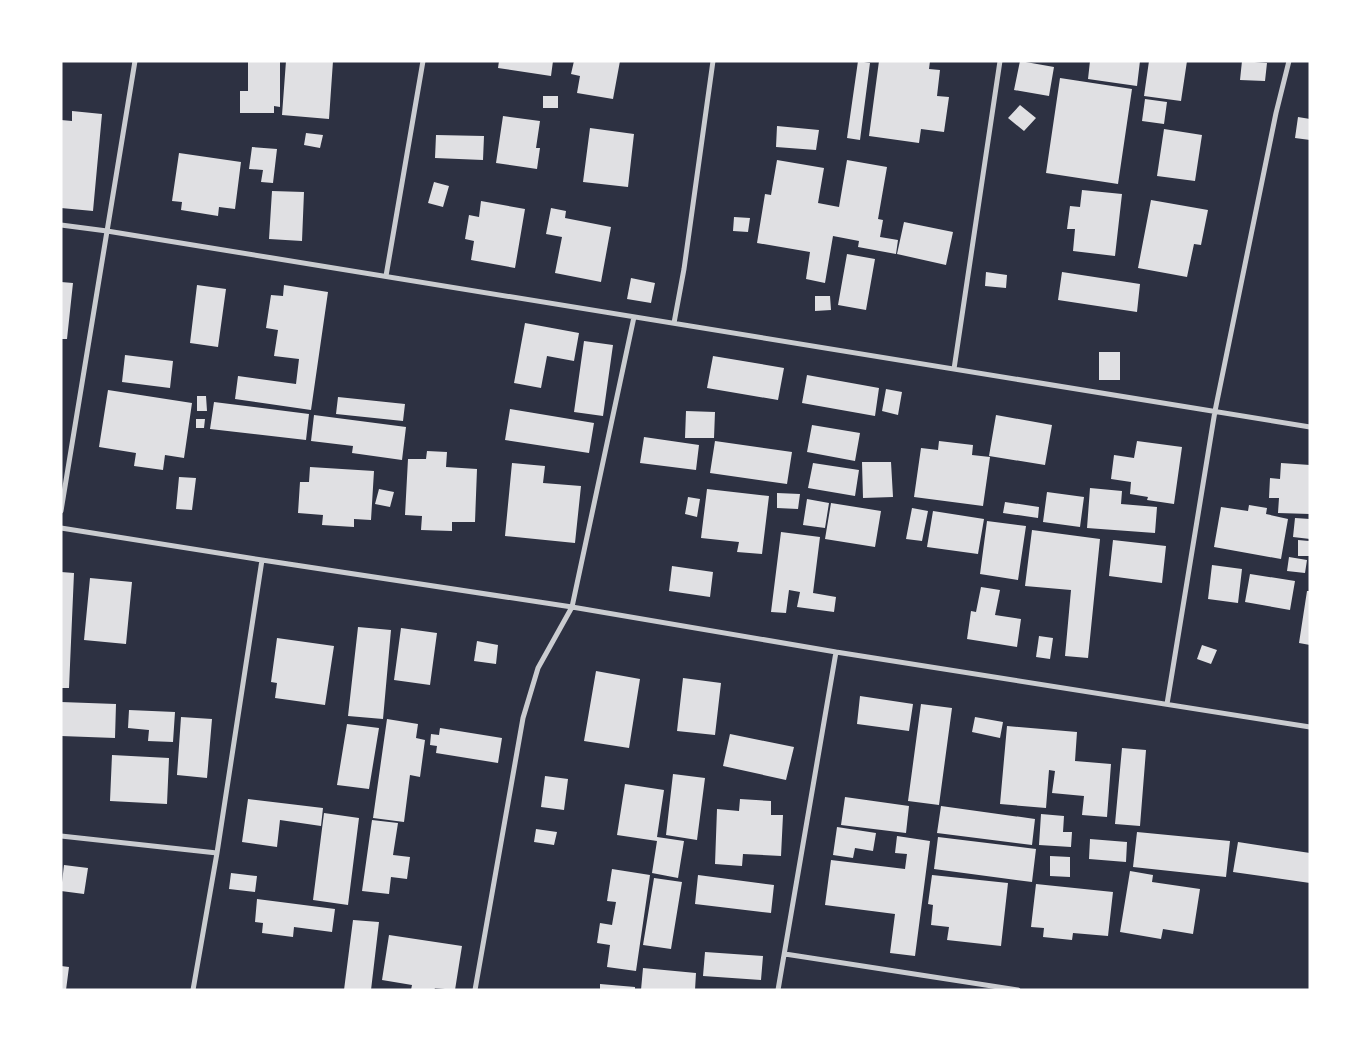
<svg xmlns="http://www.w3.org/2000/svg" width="1371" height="1051" viewBox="0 0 1371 1051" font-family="'Nunito Sans',sans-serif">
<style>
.building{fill:#e0e0e3}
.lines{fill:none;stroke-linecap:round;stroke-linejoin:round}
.minor{stroke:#caccd0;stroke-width:5}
</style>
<rect width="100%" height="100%" fill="#2d3142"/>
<!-- building -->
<path class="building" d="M248,61H280V107L274,106V113H240V91H248Z
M286,61H333L329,119L282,115Z
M499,61H553L551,76L498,68Z
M574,61H620L613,99L577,93L580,76L571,74Z
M858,61L870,63L860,140L847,138Z
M879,61H930L929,69L940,70L937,96L949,97L944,132L921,129L919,143L869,136Z
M1020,61L1054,67L1049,96L1014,90Z
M1090,61H1140L1137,86L1088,79Z
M1149,61H1187L1181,101L1144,96Z
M1242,61L1267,63L1265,81L1240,80Z
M1060,78L1132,89L1118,184L1046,173Z
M543,96H558V108H543Z
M1145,99L1167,102L1164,124L1142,121Z
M1020,105L1036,118L1024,131L1008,118Z
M72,111L102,114L93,211L61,208V120L72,121Z
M503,116L540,121L536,148H540L537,169L496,163Z
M1298,117L1310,119V140L1295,138Z
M777,126L819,130L816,150L776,147Z
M590,128L634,134L628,187L583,182Z
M1164,129L1202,135L1195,181L1157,176Z
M306,133L323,135L320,148L304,145Z
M436,135L484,136L483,160L435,158Z
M252,147L277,149L273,183L261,182L263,170L249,169Z
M179,153L241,162L235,209L219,207L218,216L181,210L182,202L172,201Z
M777,160L824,168L818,203L839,207L847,160L887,167L878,219L883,220L880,237L898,240L896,254L858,247L859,241L833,236L825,283L806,279L810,252L757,243L765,194L771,195Z
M434,182L449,186L443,207L428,203Z
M1082,190L1122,194L1115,256L1073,251L1075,229H1067L1070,206L1080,207Z
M272,191L304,192L302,241L269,239Z
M1151,200L1208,210L1201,245L1194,244L1187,277L1138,268Z
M481,201L525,209L515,268L471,260L474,241L465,239L469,215L479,217Z
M551,208L566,211L565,218L611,227L601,282L555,273L562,237L546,234Z
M734,217L750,218L748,232L733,231Z
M904,222L953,232L946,265L897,254Z
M847,254L875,259L866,310L838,305Z
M986,272L1007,275L1006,288L985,286Z
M1062,272L1140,284L1137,312L1058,300Z
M631,278L655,283L651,303L627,299Z
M61,282L73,283L67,339H61Z
M197,285L226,289L218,347L190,343Z
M284,285L328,292L311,410L235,399L238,376L296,384L299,359L274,356L278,330L266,328L271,295L283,296Z
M815,296H830L831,310L815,311Z
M525,323L579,333L574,361L547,356L541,388L514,383Z
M584,341L613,345L603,416L574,412Z
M1099,352H1120V380H1099Z
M125,355L173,361L170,388L122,382Z
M713,356L784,368L778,400L707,388Z
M807,375L879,388L875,416L802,403Z
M886,389L902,392L898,415L882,411Z
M108,390L192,403L184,458L165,455L163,470L134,466L136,453L99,447Z
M197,396H206L207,411H197Z
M338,397L405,404L403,421L336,414Z
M214,402L309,414L306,440L210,429Z
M510,409L594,423L589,453L505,440Z
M686,411L715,412L714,438H685Z
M314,415L406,427L402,460L352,453L353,446L311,441Z
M996,415L1052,425L1045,465L989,456Z
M196,419H205L204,428H196Z
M812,425L860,433L855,461L807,452Z
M644,437L699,445L696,470L640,463Z
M715,441L792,452L787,484L710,473Z
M939,441L973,445L972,455L990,457L983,506L914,497L921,448L938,450Z
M1137,441L1182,447L1174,504L1147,500L1148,497L1130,494L1131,482L1111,479L1114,455L1134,458Z
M427,451L447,452L446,467L477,469L475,522H452V531L421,530L422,516L405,515L408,459H426Z
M862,462H891L893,497L863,498Z
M512,463L545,466L543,483L581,486L575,543L505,536Z
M813,463L859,470L855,496L808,488Z
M1281,463L1310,465V514L1278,513L1279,498H1269L1270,478L1280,479Z
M310,467L374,471L371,520L354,519V527L322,525L323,515L298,513L300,482H309Z
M179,477L196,478L192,510L176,509Z
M1090,488L1122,491L1121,504L1157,507L1155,533L1087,528Z
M379,489L394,492L390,507L375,504Z
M707,489L769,496L762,554L737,552L739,542L701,538Z
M1047,492L1084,497L1080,527L1043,522Z
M777,493L800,494L798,509L777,508Z
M688,497L700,499L697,517L685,514Z
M807,499L829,503L825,528L803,525Z
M1005,502L1039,507L1038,518L1003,513Z
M831,503L881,511L875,547L825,539Z
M1249,505L1267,508L1266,514L1288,519L1281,559L1214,547L1221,507L1248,511Z
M912,508L928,511L922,541L906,539Z
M933,511L984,519L978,554L927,547Z
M1295,518L1310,519V539L1293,537Z
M987,521L1026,526L1018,580L980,574Z
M1032,530L1100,539L1088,658L1065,656L1071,590L1025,586Z
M781,532L820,537L813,593L836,597L834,612L797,607L800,592L789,590L786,613L771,612Z
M1113,540L1166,546L1162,583L1109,576Z
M1298,540L1309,541V556H1298Z
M1289,557L1307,560L1305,573L1287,571Z
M1212,565L1242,569L1238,603L1208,599Z
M672,566L713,572L710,597L669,591Z
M61,572L74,573L69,688H61Z
M1250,574L1295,581L1290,610L1245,602Z
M90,578L132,582L126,644L84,640Z
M981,587L1000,590L995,615L1021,619L1017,647L967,639L971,611L976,612Z
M1307,591H1310V645L1299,643Z
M358,627L391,630L383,719L348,716Z
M401,628L437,633L430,685L394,680Z
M1039,636L1053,638L1050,659L1036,657Z
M277,638L334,646L325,705L275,698L277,683L271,682Z
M477,641L498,645L496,664L474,661Z
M1202,645L1217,650L1211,664L1197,659Z
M596,671L640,679L629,748L584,741Z
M683,678L721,683L715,735L677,731Z
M860,696L913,704L909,731L857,724Z
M61,702L116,704L115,738L61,736Z
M921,704L952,708L939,805L908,801Z
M129,710L175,712L173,742L148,741L149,730L128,728Z
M181,717L212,719L207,778L177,775Z
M975,717L1003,722L1000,738L972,732Z
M387,719L418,724L416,738L425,740L420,777L410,775L404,822L373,818Z
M347,724L379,728L369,789L337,785Z
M1007,726L1077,732L1075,761L1111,764L1107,817L1082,815L1084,796L1052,793L1055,771L1049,770L1046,808L1000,804Z
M440,728L502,738L498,763L436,753L437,746L430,745L431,734L439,735Z
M730,734L794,747L786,780L723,766Z
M1122,748L1146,750L1140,826L1115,824Z
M112,755L169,758L167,804L110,801Z
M673,774L705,778L697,840L666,835Z
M545,776L568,779L564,810L541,807Z
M625,784L664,790L657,837L684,841L678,878L652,873L657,841L617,835Z
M845,797L909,806L906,833L841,825Z
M248,799L323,808L321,826L280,820L277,847L242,842Z
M740,799L771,801V815H783L781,856L743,854L742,866L715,864L717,809L739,811Z
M941,806L1035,819L1032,845L937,833Z
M324,813L359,818L348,905L313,900Z
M1041,814L1064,816L1063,832H1072L1071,847L1039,845Z
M372,820L398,823L393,855L410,857L407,879L391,877L389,894L362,891Z
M837,827L876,833L873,851L855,848L853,858L833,855Z
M536,829L557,832L554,845L534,842Z
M1137,832L1230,841L1226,877L1133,867Z
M897,836L930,841L915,956L890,953L895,914L825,905L831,860L905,869L907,854L895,853Z
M938,837L1036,849L1032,882L934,869Z
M1090,839L1127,842L1126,862L1089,859Z
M1238,842L1310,853V883L1233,872Z
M1050,856L1070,857V877L1050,876Z
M64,865L88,868L84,894L61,891Z
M612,869L650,875L636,971L607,967L610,945L597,943L600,923L612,925L616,902L607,901Z
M1130,871L1153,875L1152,882L1200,889L1193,934L1163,929L1161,939L1120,932Z
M231,873L257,876L255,892L229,889Z
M698,875L774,885L771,913L695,904Z
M932,875L1008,883L1001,946L947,940L949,927L931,925L933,905L928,904Z
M654,878L682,882L671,949L643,945Z
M1036,884L1113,892L1108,936L1073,933L1072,940L1043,937L1044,928L1031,927Z
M257,899L335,909L332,932L294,927L293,937L262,933L263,923L255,922Z
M353,920L379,922L371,990H344Z
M389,935L462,946L455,990L435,988L434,990H411L412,985L382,980Z
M705,952L763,956L761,980L703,976Z
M61,966L69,967L66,990H61Z
M643,968L696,973L695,990H641Z
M600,984L635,987V990H600Z"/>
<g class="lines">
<!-- minor -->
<path class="minor" d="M61,225L107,231L1310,427
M386,276L423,61
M674,323L684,269L713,61
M954,369L1000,61
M61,511L135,61
M61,528L262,560L572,607L836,652L1310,727
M1167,704L1215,411L1276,113L1289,61
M61,836L217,853
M785,954L1018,990
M193,990L217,853L262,560
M475,990L523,718L538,668L572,607L634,317
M778,990L836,652"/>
</g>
<!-- border -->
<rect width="1371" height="1051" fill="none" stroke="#ffffff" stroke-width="125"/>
</svg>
